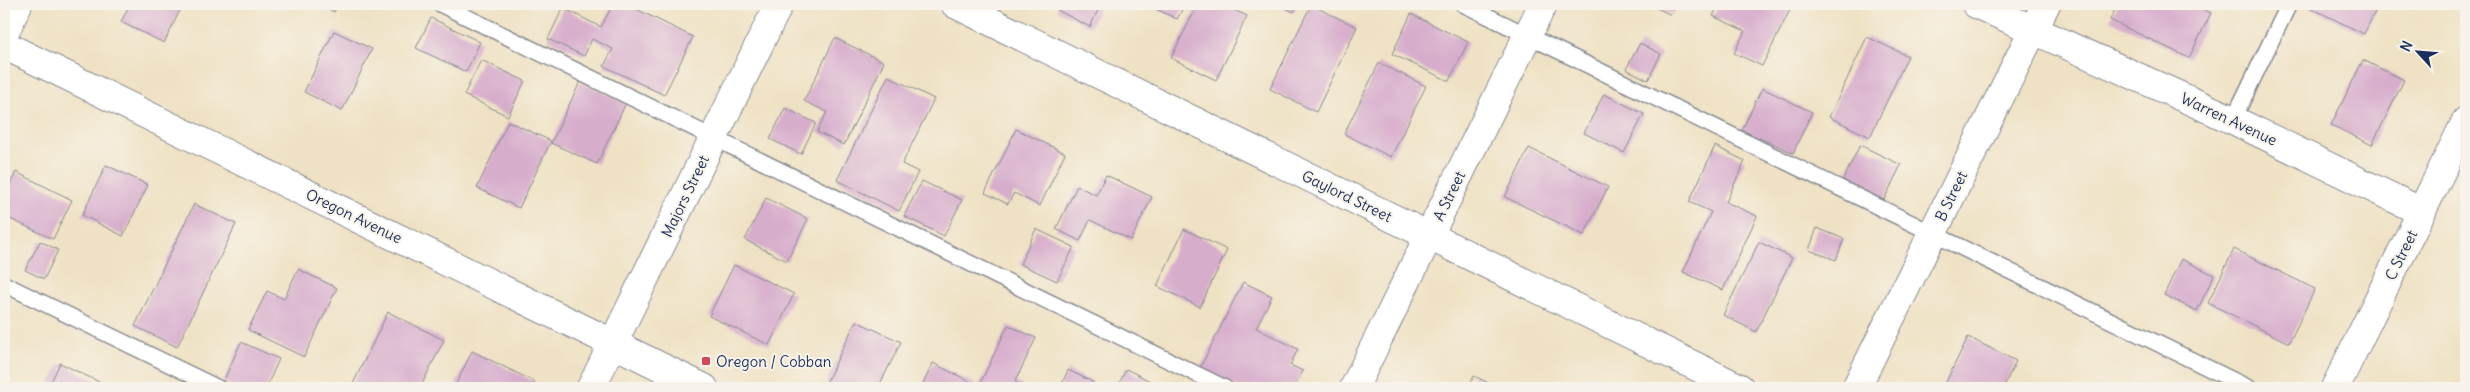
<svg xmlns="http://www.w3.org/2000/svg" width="2470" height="392" viewBox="0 0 2470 392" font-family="Delius,sans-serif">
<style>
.building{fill:#d7adcc}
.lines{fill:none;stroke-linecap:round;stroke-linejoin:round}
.service-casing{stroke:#858890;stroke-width:18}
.minor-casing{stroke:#858890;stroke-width:30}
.tertiary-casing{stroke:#858890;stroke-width:30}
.service{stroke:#fff;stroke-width:15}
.minor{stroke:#fff;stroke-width:28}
.tertiary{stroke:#fff;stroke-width:28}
.poi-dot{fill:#d1495b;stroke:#f7f3e8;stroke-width:2}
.labels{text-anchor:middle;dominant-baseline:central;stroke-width:4;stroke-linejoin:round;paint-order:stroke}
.street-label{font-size:15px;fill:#1b2f5e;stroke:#f7f3e8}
.poi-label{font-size:15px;fill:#1b2f5e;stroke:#f7f3e8;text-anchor:start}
</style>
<rect width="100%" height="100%" fill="#f7f3e8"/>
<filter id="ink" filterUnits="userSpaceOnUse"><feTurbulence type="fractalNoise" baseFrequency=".02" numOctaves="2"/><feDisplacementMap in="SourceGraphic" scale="10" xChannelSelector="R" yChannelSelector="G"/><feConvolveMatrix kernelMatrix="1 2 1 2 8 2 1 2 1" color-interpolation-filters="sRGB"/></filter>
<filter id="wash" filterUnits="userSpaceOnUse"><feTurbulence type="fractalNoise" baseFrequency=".0096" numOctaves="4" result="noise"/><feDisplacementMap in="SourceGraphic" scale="20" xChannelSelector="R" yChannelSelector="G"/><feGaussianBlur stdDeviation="1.12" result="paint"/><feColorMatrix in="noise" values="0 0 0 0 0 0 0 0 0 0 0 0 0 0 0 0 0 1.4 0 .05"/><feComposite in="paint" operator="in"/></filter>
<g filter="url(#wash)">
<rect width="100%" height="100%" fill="#efe1c3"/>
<g id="blocks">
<!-- building -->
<path class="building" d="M130,4H183L164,43L121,22Z
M318,4H338L334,12Z
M577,4H588L586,8Z
M613,4H626L693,37L664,95L604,66L613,49L592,39L584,56L548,39L563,8L601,27Z
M1060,4H1101L1090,27L1057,10Z
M1146,4H1185L1177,19Z
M1198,4H1221L1247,16L1216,80L1171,58Z
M1277,4H1298L1294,12Z
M1649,4H1676L1671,15Z
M1719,4H1793L1762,66L1734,53L1745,31L1713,16Z
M2118,4H2191L2211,13L2189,58L2110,20Z
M2308,4H2379L2364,34L2307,6Z
M1311,5L1357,27L1316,112L1270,89Z
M1411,14L1468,42L1449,81L1392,54Z
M431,18L480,42L466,72L416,48Z
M334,31L372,49L342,111L304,92Z
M1867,37L1908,56L1870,137L1829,117Z
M835,38L884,62L844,145L817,132L827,112L804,101Z
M1640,43L1661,54L1648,80L1626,69Z
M481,60L525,81L508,116L464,95Z
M2363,60L2404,80L2372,145L2331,125Z
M1379,63L1426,86L1391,157L1344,134Z
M888,76L934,99L902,164L918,172L899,211L837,180Z
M580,82L626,103L597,164L551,143Z
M1762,88L1812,112L1793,153L1742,130Z
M1604,94L1644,114L1624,153L1584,133Z
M785,108L816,123L801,154L770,139Z
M508,121L551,141L519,208L477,188Z
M1016,129L1065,153L1040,206L1014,193L1008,204L985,193Z
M1860,145L1901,165L1884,200L1843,180Z
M1715,146L1745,161L1726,202L1757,216L1723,290L1683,272L1711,212L1689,202Z
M1529,148L1608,187L1584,235L1505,197Z
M106,165L148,185L123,236L82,215Z
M16,172L72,200L53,239L4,216V197Z
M1106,175L1152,197L1131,240L1090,220L1080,241L1056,229L1077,186L1096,195Z
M922,181L962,200L944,236L904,216Z
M766,198L808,219L787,261L745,240Z
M194,204L236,224L177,347L135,326Z
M1817,228L1844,239L1836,260L1809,250Z
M1036,229L1074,247L1057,281L1020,264Z
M1184,229L1227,250L1200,307L1157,286Z
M40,241L58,250L44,279L25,270Z
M1759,242L1792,258L1756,332L1723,315Z
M2234,249L2315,289L2289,343L2208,303Z
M2181,259L2214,275L2197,311L2164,295Z
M734,265L794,294L769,345L709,316Z
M298,269L337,288L304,357L248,330L267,291L284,299Z
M1243,282L1272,296L1256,328L1298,349L1290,365L1303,371L1294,388H1240L1200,368Z
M388,312L444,340L422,384L430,388H351Z
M856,321L901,342L878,388H836L826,383Z
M1008,325L1036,338L1015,382L1027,388H921L933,363L979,386Z
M1968,337L2016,361L2003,388H1943Z
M241,342L279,359L266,388H237L223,382Z
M472,351L535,382L531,388H454Z
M60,363L99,382L96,388H48Z
M1126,369L1164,388H1117Z
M1068,370L1093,382L1090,388H1060Z
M1474,376L1499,388H1468Z"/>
</g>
</g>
<g filter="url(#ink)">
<use href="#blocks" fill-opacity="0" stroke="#858890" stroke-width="1"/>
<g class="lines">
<!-- service casing -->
<g class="service-casing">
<path id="service" d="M440,4L1225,388
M1463,4L2249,388
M2233,120L2289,4
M4,284L218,388"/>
</g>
<!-- minor casing -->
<g class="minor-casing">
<path id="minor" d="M955,4L1740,388
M1976,4L2233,120L2422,212
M591,388L779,4
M1354,388L1543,4
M1856,388L2046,4
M2335,388L2466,121"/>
</g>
<!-- tertiary casing -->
<g class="tertiary-casing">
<path id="tertiary" d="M4,34L18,4
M4,45L704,388"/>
</g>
<!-- service -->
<use href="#service" class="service"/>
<!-- minor -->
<use href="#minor" class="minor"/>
<!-- tertiary -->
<use href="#tertiary" class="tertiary"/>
</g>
</g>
<!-- markers -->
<rect class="poi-dot" x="701" y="356" width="10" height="10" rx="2.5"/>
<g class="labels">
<!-- street labels -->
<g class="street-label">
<text transform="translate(2229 119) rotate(25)">Warren Avenue</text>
<text transform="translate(685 196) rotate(-64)">Majors Street</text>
<text transform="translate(1347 196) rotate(26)">Gaylord Street</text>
<text transform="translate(1449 196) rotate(-64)">A Street</text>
<text transform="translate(1951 196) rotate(-64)">B Street</text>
<text transform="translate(354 216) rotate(26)">Oregon Avenue</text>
<text transform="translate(2401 255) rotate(-64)">C Street</text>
</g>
<!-- poi labels -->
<g class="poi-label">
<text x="716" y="361">Oregon / Cobban</text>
</g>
</g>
<!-- margin -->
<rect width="2470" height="392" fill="none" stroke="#f7f3e8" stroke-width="20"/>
<!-- north arrow -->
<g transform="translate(2418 52) rotate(296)" stroke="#f7f3e8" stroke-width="4" paint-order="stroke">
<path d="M0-4L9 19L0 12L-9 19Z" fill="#1b2f5e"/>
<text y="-8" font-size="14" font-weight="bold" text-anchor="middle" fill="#1b2f5e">N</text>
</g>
</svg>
